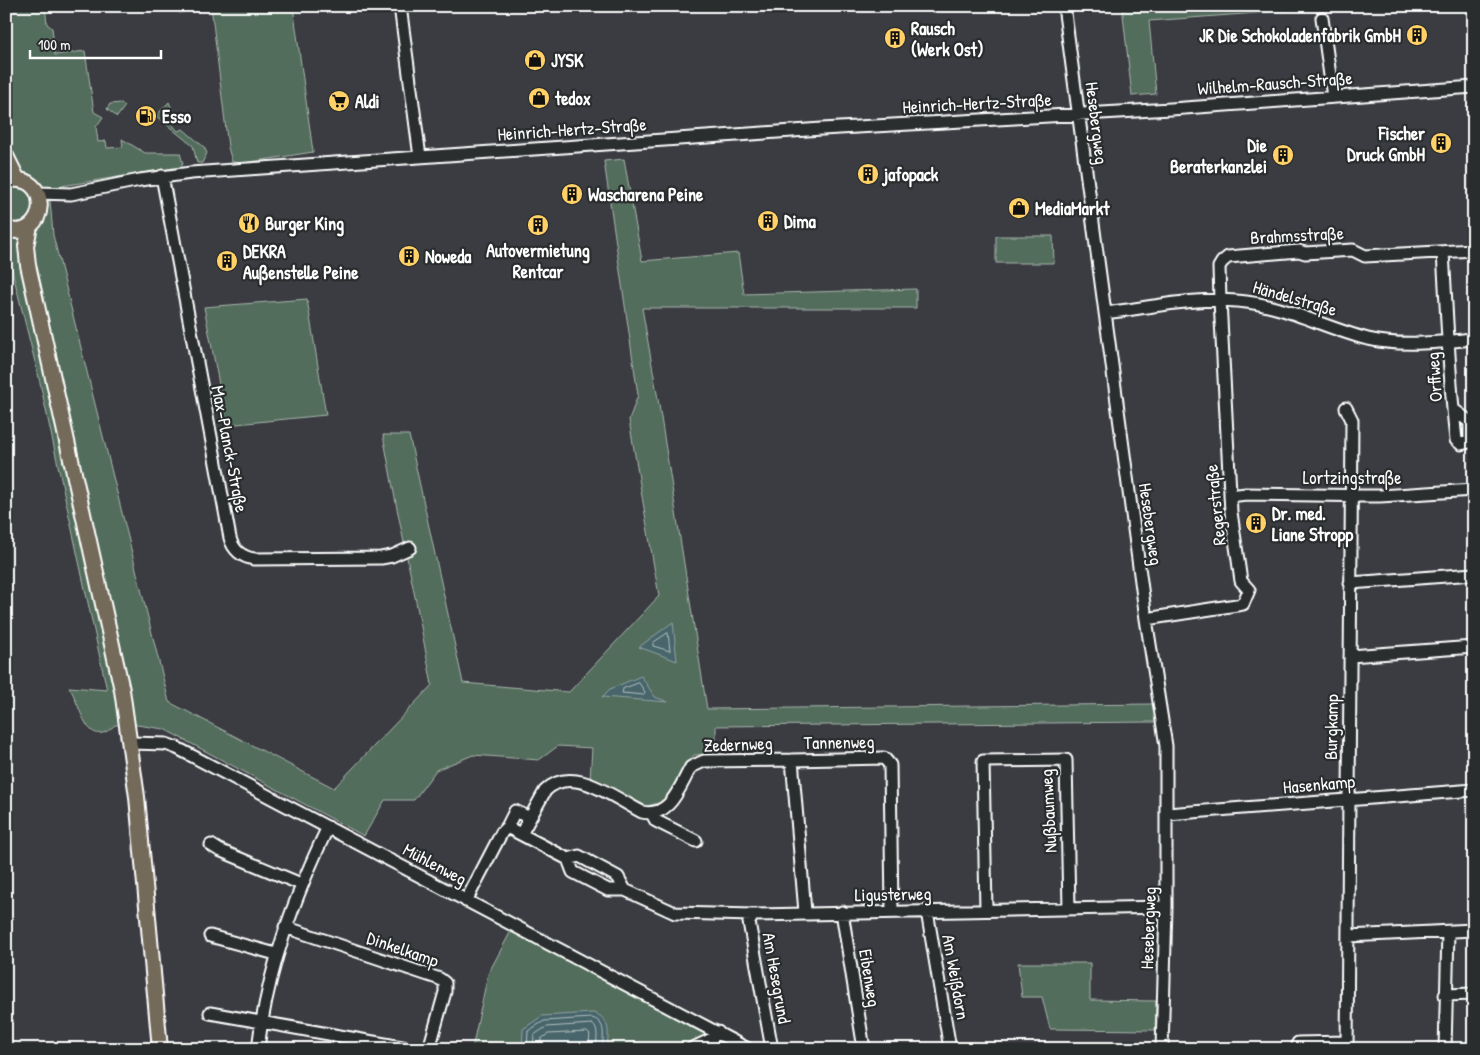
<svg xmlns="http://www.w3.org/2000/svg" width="1480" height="1055" viewBox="0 0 1480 1055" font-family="'Patrick Hand',sans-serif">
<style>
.green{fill:#536d5c;stroke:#a9b6ae}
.water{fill:#47656b;stroke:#91a3a6}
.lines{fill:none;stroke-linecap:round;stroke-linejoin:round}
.shore{stroke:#b5c1c4;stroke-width:1}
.minor-casing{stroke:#fff;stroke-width:15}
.major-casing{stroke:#fff;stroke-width:18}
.minor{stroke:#2a2d2e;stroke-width:11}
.major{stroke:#736b5a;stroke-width:14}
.labels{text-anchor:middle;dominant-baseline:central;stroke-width:4.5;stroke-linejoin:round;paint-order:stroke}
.poi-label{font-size:18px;font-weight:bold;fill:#fff;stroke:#2a2d2e;text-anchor:start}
.street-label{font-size:18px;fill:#fff;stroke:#2a2d2e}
</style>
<rect width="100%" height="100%" fill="#3b3c42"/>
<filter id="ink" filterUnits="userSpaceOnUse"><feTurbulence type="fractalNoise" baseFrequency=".02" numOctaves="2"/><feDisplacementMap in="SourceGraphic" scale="10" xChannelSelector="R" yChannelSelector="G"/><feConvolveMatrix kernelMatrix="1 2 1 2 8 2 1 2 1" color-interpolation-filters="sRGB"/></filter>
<g filter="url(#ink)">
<!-- green -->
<path class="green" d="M6,6H45L47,24L52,28L55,55L85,51L94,112L103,117L96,127L98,142L106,141L107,148L123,147L122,139L145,153H180L183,164L180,167L49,188L53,235L169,702L334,788L432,685C417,601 398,519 383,435H409L463,683L569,692L659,596L629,420L638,395L604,161L624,159L642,261L738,253L744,294L916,289V308H642L659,405L707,709L1153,704L1156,722L716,726V754L694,755L666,801L647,806L590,780L592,748L558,746L539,760L473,755L436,770L414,800H385L364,836L164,729L137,725H115C86,753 81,704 69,687L107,690L39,378L6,246Z
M179,6H199L200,11L179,13Z
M211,6H293L313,152L244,163L232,162L228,147Z
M1122,6H1311L1312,9L1149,21L1156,94L1132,96Z
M169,102L176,119L171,123L178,131L183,129L204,147L207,153L202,163H197L193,146L156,116Z
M121,103L125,106L117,117L107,109L110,104Z
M996,236H1053L1054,263H996Z
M307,299L326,415L227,425L204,307Z
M512,929L705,1033V1037L684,1049H472L488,974Z
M1018,963H1090V1000L1156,1001L1155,1030L1050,1029L1042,997H1022Z"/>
<!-- water -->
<path class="water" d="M673,622L677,661L639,647Z
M641,676L655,697L668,702L602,697L610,689Z
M593,1013C610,1017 610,1034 606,1049H522L523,1029L542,1016Z"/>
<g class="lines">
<!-- shore -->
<path class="shore" d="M668,633L670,651L653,646V643Z
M639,683L645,692L644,695L622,693L623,689Z
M527,1049L528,1031L544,1021L592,1018C607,1022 603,1037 602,1049
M533,1049L534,1035L546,1027L592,1024C600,1030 596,1040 596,1049
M541,1049V1039L548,1034L587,1032L590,1035L588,1049"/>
<!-- minor casing -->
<g class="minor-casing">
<path id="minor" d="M400,6L420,157
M1064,6L1146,619L1166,746V907L1162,1049
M1322,18L1333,97
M162,176L230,538C233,550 242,557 254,559L381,558L392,556L410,548
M37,193L71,194L140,180L191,173L822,129L1171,109L1474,87
M1443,253C1447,315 1449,378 1456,440L1461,444L1470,442V422L1454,410
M1105,313C1148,308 1194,297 1237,301C1283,304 1324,328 1368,339C1402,347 1439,342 1474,339
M1346,408L1352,420L1347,1049
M1230,496L1246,494L1380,496L1474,490
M1350,583L1474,574
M1146,619L1243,604L1249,590L1241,581L1231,512L1220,300L1219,267L1222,262L1228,257L1299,251L1305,253L1353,250L1365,256L1474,250
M1350,656L1474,647
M131,743L166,744L177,748L748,1049
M652,814L656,821L696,841
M1167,814L1474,790
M507,827L515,811L530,818
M521,834L545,791C572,763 614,798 642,812C670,818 679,788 691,767L704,761L792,760
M211,845L219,850L301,884
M568,859L579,856L618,877L625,890
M466,901L502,832L507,827L568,859L573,872L608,890H625L675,913L753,915L1166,907
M986,910L983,761L1066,760L1069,909
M927,911L950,1049
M805,912L792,760L884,758L890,765L892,911
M842,912L864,1049
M753,915L749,922L772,1049
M285,927L440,979L445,983V992L429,1049
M210,936L276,954
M1348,936L1474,930
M1445,995L1474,994
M210,1013L413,1049
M1298,1043L1347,1042
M258,1049C267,970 294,898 328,827
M691,1049L710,1040L718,1032
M1445,1049L1448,932"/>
</g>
<!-- major casing -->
<g class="major-casing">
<path id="major" d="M6,156L18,180
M6,181C54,170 48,243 6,229
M30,226L26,246L28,265L122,690L137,797L160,1049"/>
</g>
<!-- minor -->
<use href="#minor" class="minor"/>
<!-- major -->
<use href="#major" class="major"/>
</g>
</g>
<!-- icons -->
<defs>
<g id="building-disc" transform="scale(1.125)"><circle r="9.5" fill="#ffd166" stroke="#2a2d2e"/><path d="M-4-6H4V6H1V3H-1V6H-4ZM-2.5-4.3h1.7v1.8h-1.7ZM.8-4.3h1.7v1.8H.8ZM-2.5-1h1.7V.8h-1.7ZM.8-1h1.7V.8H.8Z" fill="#111"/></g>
<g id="shop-disc" transform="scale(1.125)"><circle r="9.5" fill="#ffd166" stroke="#2a2d2e"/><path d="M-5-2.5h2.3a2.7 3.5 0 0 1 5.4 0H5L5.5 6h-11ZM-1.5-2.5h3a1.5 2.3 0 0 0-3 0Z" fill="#111"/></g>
<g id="supermarket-disc" transform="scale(1.125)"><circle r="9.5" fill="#ffd166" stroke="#2a2d2e"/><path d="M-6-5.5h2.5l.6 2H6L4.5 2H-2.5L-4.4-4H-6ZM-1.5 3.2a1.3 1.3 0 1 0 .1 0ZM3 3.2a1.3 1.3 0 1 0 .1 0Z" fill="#111"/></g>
<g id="fuel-disc" transform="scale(1.125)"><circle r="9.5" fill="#ffd166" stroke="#2a2d2e"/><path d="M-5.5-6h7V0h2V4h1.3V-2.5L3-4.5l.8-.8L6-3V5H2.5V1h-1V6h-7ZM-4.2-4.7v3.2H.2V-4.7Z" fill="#111"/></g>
<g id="restaurant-disc" transform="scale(1.125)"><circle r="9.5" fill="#ffd166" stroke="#2a2d2e"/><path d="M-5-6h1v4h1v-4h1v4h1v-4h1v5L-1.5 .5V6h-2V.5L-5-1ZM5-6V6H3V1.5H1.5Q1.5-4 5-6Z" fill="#111"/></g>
</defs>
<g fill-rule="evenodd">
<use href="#building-disc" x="1417" y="35"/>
<use href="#building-disc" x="895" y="38"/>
<use href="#shop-disc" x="535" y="60"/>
<use href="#shop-disc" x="539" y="98"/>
<use href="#supermarket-disc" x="339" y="101"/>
<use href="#fuel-disc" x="146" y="116"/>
<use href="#building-disc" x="1441" y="143"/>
<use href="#building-disc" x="1283" y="155"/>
<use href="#building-disc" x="868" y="174"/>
<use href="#building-disc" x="572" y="194"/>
<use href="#shop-disc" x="1019" y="208"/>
<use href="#building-disc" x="768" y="221"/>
<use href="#restaurant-disc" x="249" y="223"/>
<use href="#building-disc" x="538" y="225"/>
<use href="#building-disc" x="409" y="256"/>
<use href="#building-disc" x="227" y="261"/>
<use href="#building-disc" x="1256" y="523"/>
</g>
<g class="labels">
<!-- poi labels -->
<g class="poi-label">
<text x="911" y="28">Rausch<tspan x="911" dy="21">(Werk Ost)</tspan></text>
<text x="1401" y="35" text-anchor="end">JR Die Schokoladenfabrik GmbH</text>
<text x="551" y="60">JYSK</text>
<text x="555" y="98">tedox</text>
<text x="355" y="101">Aldi</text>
<text x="162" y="116">Esso</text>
<text x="1425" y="133" text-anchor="end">Fischer<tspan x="1425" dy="21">Druck GmbH</tspan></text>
<text x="1267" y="145" text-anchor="end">Die<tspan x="1267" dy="21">Beraterkanzlei</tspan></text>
<text x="884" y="174">jafopack</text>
<text x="588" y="194">Wascharena Peine</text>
<text x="1035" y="208">MediaMarkt</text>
<text x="784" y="221">Dima</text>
<text x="265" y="223">Burger King</text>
<text x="538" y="250" text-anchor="middle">Autovermietung<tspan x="538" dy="21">Rentcar</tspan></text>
<text x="243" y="251">DEKRA<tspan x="243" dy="21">Außenstelle Peine</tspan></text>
<text x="425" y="256">Noweda</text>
<text x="1272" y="513">Dr. med.<tspan x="1272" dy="21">Liane Stropp</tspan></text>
</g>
<!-- street labels -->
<g class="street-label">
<text transform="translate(1275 83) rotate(-4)">Wilhelm-Rausch-Straße</text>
<text transform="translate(977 103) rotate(-3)">Heinrich-Hertz-Straße</text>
<text transform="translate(1097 123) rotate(83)">Hesebergweg</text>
<text transform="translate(572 129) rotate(-4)">Heinrich-Hertz-Straße</text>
<text transform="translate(1297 235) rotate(-3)">Brahmsstraße</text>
<text transform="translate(1295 298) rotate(16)">Händelstraße</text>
<text transform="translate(1434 377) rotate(-94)">Orffweg</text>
<text transform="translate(230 449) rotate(79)">Max-Planck-Straße</text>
<text x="1352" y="477">Lortzingstraße</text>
<text transform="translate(1215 505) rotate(-96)">Regerstraße</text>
<text transform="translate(1151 524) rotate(82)">Hesebergweg</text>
<text transform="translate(1331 727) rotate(-89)">Burgkamp</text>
<text transform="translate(839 742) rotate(-1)">Tannenweg</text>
<text transform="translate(738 744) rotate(-2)">Zedernweg</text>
<text transform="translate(1319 784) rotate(-5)">Hasenkamp</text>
<text transform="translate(1048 811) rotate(-93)">Nußbaumweg</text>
<text transform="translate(435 864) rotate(28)">Mühlenweg</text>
<text transform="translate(893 894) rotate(-1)">Ligusterweg</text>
<text transform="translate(1148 928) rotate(-88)">Hesebergweg</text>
<text transform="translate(403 949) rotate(19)">Dinkelkamp</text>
<text transform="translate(956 977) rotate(80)">Am Weißdorn</text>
<text transform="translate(777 978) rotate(80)">Am Hesegrund</text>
<text transform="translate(870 978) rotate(81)">Eibenweg</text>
</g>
</g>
<!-- margin -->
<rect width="1480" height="1055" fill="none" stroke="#2a2d2e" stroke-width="25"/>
<rect x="12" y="12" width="1455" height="1030" fill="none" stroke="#fff" stroke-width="2" filter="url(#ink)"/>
<!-- scale -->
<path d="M30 50v8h131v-8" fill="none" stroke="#ffffff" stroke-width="2.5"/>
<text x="38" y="50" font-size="15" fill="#ffffff" stroke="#2a2d2e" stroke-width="4" paint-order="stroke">100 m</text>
</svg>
